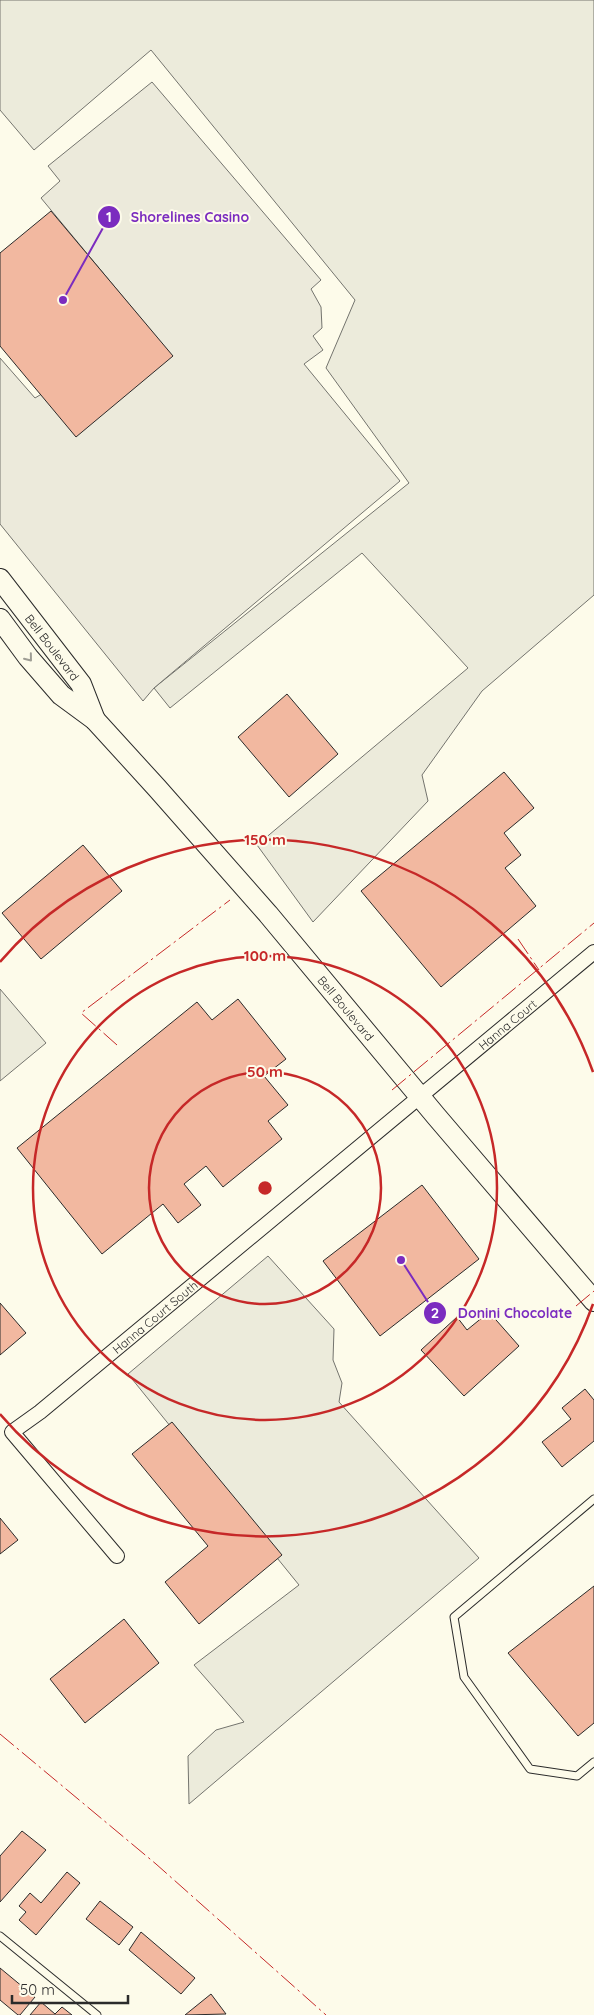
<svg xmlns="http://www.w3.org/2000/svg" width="594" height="2015" viewBox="0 0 594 2015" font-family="Quicksand,sans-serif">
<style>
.green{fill:#ecebdb;stroke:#74746e}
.parking{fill:#eceadb;stroke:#74746e}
.building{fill:#f2b8a0;stroke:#2b2b2b}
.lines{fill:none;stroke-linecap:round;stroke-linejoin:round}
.service-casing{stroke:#2b2b2b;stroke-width:9}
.minor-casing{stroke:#2b2b2b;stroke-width:16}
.secondary-casing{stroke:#2b2b2b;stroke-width:22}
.service{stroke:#fdfbea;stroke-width:7}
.minor{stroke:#fdfbea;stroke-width:14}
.secondary{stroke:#fdfbea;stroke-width:20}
.power{stroke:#c62828;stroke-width:1;stroke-dasharray:18 4 2.5 4;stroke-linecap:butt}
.oneway{stroke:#9e9d94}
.ring{fill:none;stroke:#c62828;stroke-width:2.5}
.labels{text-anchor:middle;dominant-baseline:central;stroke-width:4;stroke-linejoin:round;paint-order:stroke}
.street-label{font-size:12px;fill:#2b2b2b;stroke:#fdfbea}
.centre{fill:#c62828;stroke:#fdfbea;stroke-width:2.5}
.ring-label{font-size:15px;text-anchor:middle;font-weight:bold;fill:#c62828;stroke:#fdfbea;stroke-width:4;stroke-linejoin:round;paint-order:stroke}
.leader{fill:none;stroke:#7b2cbf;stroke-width:2}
.callout-dot{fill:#7b2cbf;stroke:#fdfbea;stroke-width:2}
.mark-label{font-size:15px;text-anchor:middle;font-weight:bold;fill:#fff}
.callout-label{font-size:14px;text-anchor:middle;font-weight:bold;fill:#7b2cbf;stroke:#fdfbea;stroke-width:4;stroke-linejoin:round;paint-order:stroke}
</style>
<rect width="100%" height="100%" fill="#fdfbea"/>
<!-- green -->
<path class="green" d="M0,0H594V595L482,691L422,775L428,801L313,922L257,845L468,668L362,553L170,708L154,688L409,483L326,368L355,300L151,50L34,150L0,110Z
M0,989L46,1043L0,1081Z
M268,1256L334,1329L333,1360L342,1383L339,1402L479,1558L189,1804L188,1756L216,1730L244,1722L194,1665L299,1585L128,1374Z"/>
<!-- parking -->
<path class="parking" d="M152,82L321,280L311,289L321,307L322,328L313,336L323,350L304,364L400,481L154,688L143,701L0,524V358L35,398L63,381L172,356L41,198L60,181L48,166Z"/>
<!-- building -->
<path class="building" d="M51,211L173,356L76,437L0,346V253Z
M287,694L338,754L289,797L238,737Z
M504,772L534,808L504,833L521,855L505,868L536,906L441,987L361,891Z
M83,845L122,891L41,959L2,913Z
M238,999L286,1059L264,1076L288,1105L268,1121L282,1139L223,1187L206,1166L184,1184L201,1205L178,1223L163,1204L102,1254L17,1148L197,1002L212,1020Z
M422,1185L479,1259L380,1336L323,1261Z
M0,1303L26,1333L0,1355Z
M489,1312L519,1346L464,1396L421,1350L457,1317L467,1330Z
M585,1389L594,1400V1441L562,1467L542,1442L571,1419L562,1408Z
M172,1422L282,1555L199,1624L165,1582L208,1546L132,1454Z
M0,1518L18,1540L0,1554Z
M594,1586V1723L578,1736L508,1653Z
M124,1619L159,1663L85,1723L50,1679Z
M22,1831L46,1850L0,1902V1856Z
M67,1872L80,1883L36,1935L19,1920L26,1912L19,1906L30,1893L41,1903Z
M100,1901L133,1927L119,1945L86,1919Z
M141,1932L195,1978L181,1994L129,1950Z
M0,1968L35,1997L20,2015H18L0,2000Z
M211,1994L226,2014L185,2015Z
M41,2002L55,2014L62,2007L72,2015H30Z"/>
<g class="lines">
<!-- service casing -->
<g class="service-casing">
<path id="service" d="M594,1499L454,1617L464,1677L530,1769L577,1776L594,1762
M0,1936L97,2015"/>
</g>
<!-- minor casing -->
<g class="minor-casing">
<g id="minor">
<path id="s1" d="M117,1556L12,1432L40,1412L594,952"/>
</g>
</g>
<!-- secondary casing -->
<g class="secondary-casing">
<g id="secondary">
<path id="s2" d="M0,579L81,684L95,720"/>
<path id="s3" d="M0,619L28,657L61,695L95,720L157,788L268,914L436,1116L594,1301"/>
</g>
</g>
<!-- service -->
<use href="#service" class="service"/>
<!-- minor -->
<use href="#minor" class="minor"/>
<!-- secondary -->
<use href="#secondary" class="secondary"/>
<!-- power -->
<path class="power" d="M518,939L539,970
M117,1045L81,1013L230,900
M392,1090L594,923
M576,1306L594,1291
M0,1734L156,1864L326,2015"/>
</g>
<!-- one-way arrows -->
<defs><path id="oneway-chevron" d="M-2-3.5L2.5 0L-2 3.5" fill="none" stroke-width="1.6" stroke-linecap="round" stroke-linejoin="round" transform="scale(1.25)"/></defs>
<use class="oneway" href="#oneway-chevron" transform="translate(29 658) rotate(51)"/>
<!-- distance rings -->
<g class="ring">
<circle cx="265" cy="1188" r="116"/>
<circle cx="265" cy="1188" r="232"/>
<path d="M593 1304A348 348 0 0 1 0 1414M0 962A348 348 0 0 1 593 1072"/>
</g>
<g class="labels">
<!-- street labels -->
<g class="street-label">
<text stroke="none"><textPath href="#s2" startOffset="86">Bell Boulevard</textPath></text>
<text stroke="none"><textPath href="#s3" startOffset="522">Bell Boulevard</textPath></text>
<text stroke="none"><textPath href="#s1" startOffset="804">Hanna Court</textPath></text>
<text stroke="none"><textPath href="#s1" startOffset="346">Hanna Court South</textPath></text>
</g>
</g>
<circle cx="265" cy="1188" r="8" class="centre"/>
<g class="ring-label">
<text x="265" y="845">150 m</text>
<text x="265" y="961">100 m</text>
<text x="265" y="1077">50 m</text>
</g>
<!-- callouts -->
<path class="leader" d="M63 300L109 217M401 1260L435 1313"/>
<g class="callout-dot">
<circle cx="63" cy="300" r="5"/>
<circle cx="401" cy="1260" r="5"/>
<circle cx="109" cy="217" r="12"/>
<circle cx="435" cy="1313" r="12"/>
</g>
<g class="mark-label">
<text x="109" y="222">1</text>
<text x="435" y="1318">2</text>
</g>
<g class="callout-label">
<text x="190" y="222">Shorelines Casino</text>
<text x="515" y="1318">Donini Chocolate</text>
</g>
<!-- scale -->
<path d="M12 1995v8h116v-8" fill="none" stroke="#2b2b2b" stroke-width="2.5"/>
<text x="20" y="1995" font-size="15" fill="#2b2b2b" stroke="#fdfbea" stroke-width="4" paint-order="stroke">50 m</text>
</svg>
